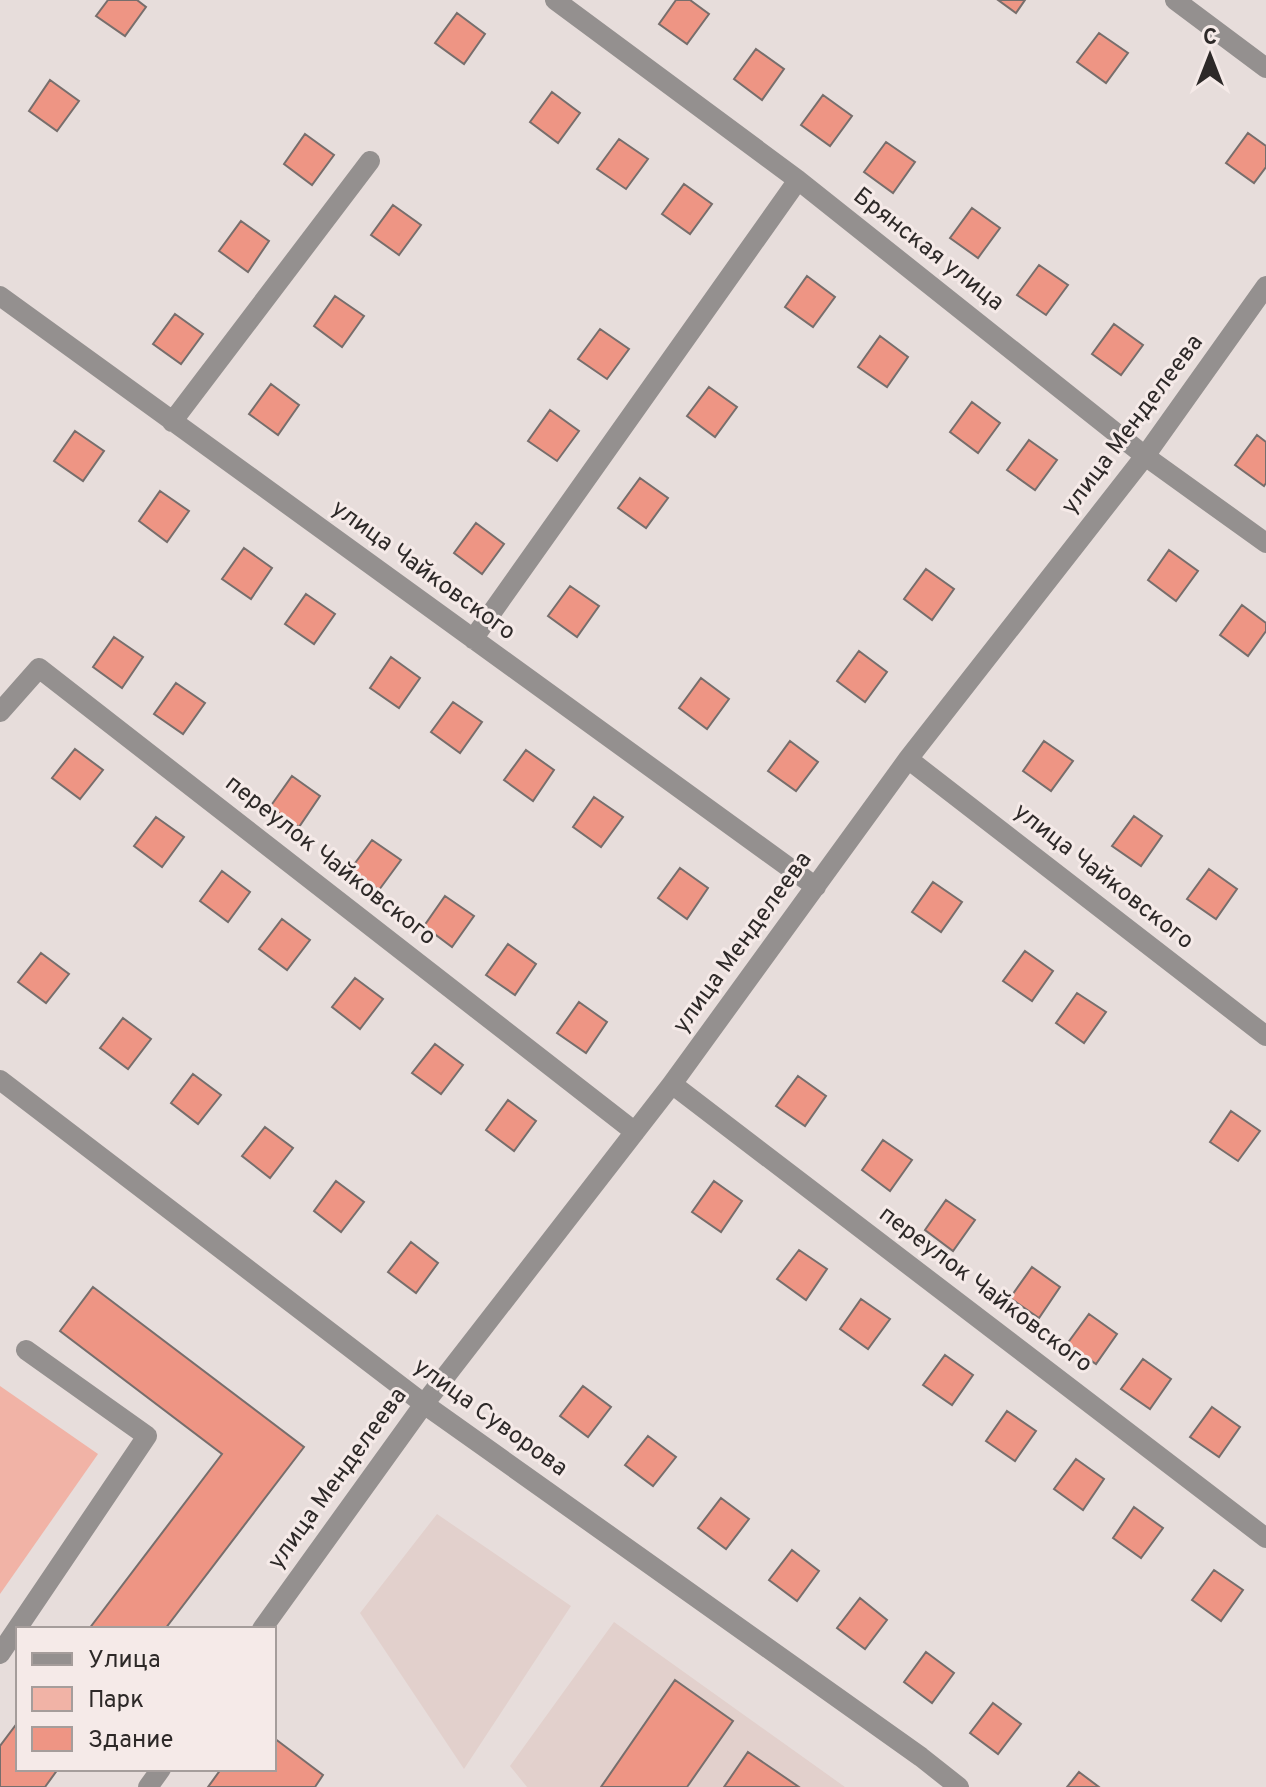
<svg xmlns="http://www.w3.org/2000/svg" width="1266" height="1787" viewBox="0 0 1266 1787" font-family="Overpass,sans-serif">
<style>
.built{fill:#e2d0cc}
.green{fill:#f1b3a6}
.building{fill:#ee9584;stroke:#776e6c;stroke-width:2}
.lines{fill:none;stroke-linecap:round;stroke-linejoin:round}
.minor{stroke:#94908f;stroke-width:20}
.labels{text-anchor:middle;dominant-baseline:central;stroke-width:6;stroke-linejoin:round;paint-order:stroke}
.street-label{font-size:24px;fill:#2d2928;stroke:#f5eae8}
</style>
<rect width="100%" height="100%" fill="#e7dddb"/>
<!-- built -->
<path class="built" d="M437,1514L571,1606L464,1769L360,1613Z
M614,1622L845,1787H527L510,1766Z"/>
<!-- green -->
<path class="green" d="M0,1386L98,1454L0,1594Z"/>
<!-- building -->
<path class="building" d="M108,0H137L146,7L125,36L96,16Z
M676,0H690L709,14L687,44L659,24Z
M998,0H1025L1016,13Z
M457,13L485,34L464,64L435,43Z
M1099,33L1128,53L1106,83L1077,62Z
M756,49L784,69L762,100L734,79Z
M50,80L79,101L57,131L29,111Z
M552,92L580,113L558,143L530,122Z
M823,95L852,116L830,146L801,125Z
M1248,133L1266,146V167L1254,183L1226,163Z
M305,134L334,155L312,185L284,164Z
M619,139L648,159L626,189L597,169Z
M886,142L915,162L893,193L864,172Z
M684,184L712,204L690,234L662,214Z
M393,205L421,225L399,255L371,235Z
M972,208L1000,228L978,258L950,238Z
M241,221L269,241L248,272L219,251Z
M1039,265L1068,285L1046,315L1017,295Z
M807,276L835,297L813,327L785,307Z
M335,296L364,316L342,347L314,326Z
M175,314L203,334L181,364L153,344Z
M1114,324L1143,345L1121,375L1092,354Z
M600,329L629,349L607,379L578,359Z
M880,336L908,357L887,387L858,367Z
M271,384L299,405L278,435L249,414Z
M709,387L737,407L715,437L687,416Z
M972,402L1000,423L978,453L950,432Z
M550,410L579,431L557,461L528,441Z
M75,431L104,451L83,481L54,461Z
M1257,435L1266,442V483L1264,486L1235,465Z
M1029,440L1057,460L1035,490L1007,470Z
M640,478L668,498L646,528L618,508Z
M160,491L189,511L167,542L139,521Z
M476,523L504,544L482,574L454,553Z
M244,548L272,568L251,599L222,579Z
M1169,550L1198,571L1176,601L1148,580Z
M926,569L954,589L932,620L904,599Z
M570,586L599,606L577,637L548,616Z
M306,594L335,614L314,644L285,624Z
M1242,605L1266,623V631L1248,656L1220,635Z
M114,637L143,657L122,688L93,667Z
M859,651L887,672L865,702L837,681Z
M391,657L420,678L399,708L370,688Z
M701,678L729,699L707,729L679,708Z
M176,683L205,703L183,734L154,714Z
M453,702L482,722L460,753L431,732Z
M790,741L818,762L796,791L768,771Z
M1044,741L1073,761L1051,791L1023,771Z
M75,749L103,770L80,799L52,778Z
M526,750L554,770L533,801L504,780Z
M292,776L320,796L299,827L270,807Z
M594,797L623,817L601,847L573,827Z
M1134,816L1162,836L1141,866L1112,846Z
M156,817L184,837L162,867L134,846Z
M372,840L401,860L379,890L350,870Z
M680,868L708,888L687,919L658,898Z
M1209,869L1237,889L1216,919L1187,899Z
M222,871L250,892L228,922L200,901Z
M933,882L962,902L941,932L912,912Z
M445,896L474,916L452,947L424,926Z
M282,919L310,940L287,970L259,949Z
M508,944L536,964L515,995L486,975Z
M1025,951L1053,971L1032,1001L1003,981Z
M41,953L69,974L46,1003L18,982Z
M355,978L383,999L360,1029L332,1007Z
M1077,993L1106,1012L1084,1043L1056,1023Z
M579,1002L607,1022L586,1053L557,1033Z
M123,1018L151,1039L128,1069L100,1048Z
M435,1044L463,1065L441,1094L412,1073Z
M193,1074L221,1095L198,1124L171,1103Z
M798,1076L826,1096L805,1126L776,1106Z
M508,1100L536,1121L514,1151L486,1130Z
M1231,1111L1260,1131L1238,1161L1210,1142Z
M265,1127L293,1148L270,1178L242,1156Z
M883,1140L912,1160L890,1191L862,1170Z
M336,1181L364,1202L341,1232L314,1211Z
M714,1181L742,1201L721,1232L692,1212Z
M946,1200L975,1220L953,1251L925,1230Z
M411,1242L438,1263L416,1293L388,1272Z
M799,1250L827,1269L806,1300L777,1279Z
M1032,1267L1060,1287L1039,1318L1010,1298Z
M93,1287L304,1447L165,1629H89L222,1454L60,1331Z
M861,1299L890,1319L868,1349L840,1329Z
M1089,1314L1117,1334L1096,1364L1067,1344Z
M945,1355L973,1375L952,1405L923,1385Z
M1143,1359L1171,1379L1150,1409L1121,1389Z
M583,1386L611,1407L588,1437L560,1416Z
M1212,1407L1240,1427L1219,1457L1190,1437Z
M1007,1411L1036,1431L1015,1461L986,1441Z
M648,1436L676,1457L653,1486L625,1465Z
M1076,1459L1104,1479L1083,1510L1054,1489Z
M721,1498L749,1519L726,1549L698,1528Z
M1134,1507L1163,1528L1141,1558L1113,1538Z
M792,1550L819,1571L797,1601L769,1580Z
M1214,1570L1243,1590L1221,1621L1192,1600Z
M860,1598L887,1620L865,1649L837,1628Z
M926,1652L954,1673L932,1703L904,1682Z
M675,1680L733,1721L687,1787H601Z
M993,1703L1021,1724L998,1754L970,1733Z
M18,1722V1769H58L45,1787H0V1746Z
M274,1738L323,1775L315,1787H208L221,1769H274Z
M748,1752L799,1787H724Z
M1079,1772L1099,1787H1067Z"/>
<g class="lines">
<!-- minor -->
<path class="minor" d="M555,0L798,180L1145,456L1266,543
M1175,0L1266,68
M0,296L816,887
M172,422L370,161
M473,639L798,180
M0,712L39,668L635,1132
M908,759L1266,1036
M0,1080L424,1404L921,1757L959,1787
M672,1084L1266,1538
M262,1629L424,1404L672,1084L908,759L1145,456L1266,286
M0,1654L147,1436L26,1350
M148,1787L161,1769"/>
</g>
<g class="labels">
<!-- street labels -->
<g class="street-label">
<text transform="translate(928 250) rotate(38)">Брянская улица</text>
<text transform="translate(1133 425) rotate(-53)">улица Менделеева</text>
<text transform="translate(423 571) rotate(36)">улица Чайковского</text>
<text transform="translate(330 861) rotate(38)">переулок Чайковского</text>
<text transform="translate(1103 877) rotate(38)">улица Чайковского</text>
<text transform="translate(743 943) rotate(-54)">улица Менделеева</text>
<text transform="translate(985 1290) rotate(37)">переулок Чайковского</text>
<text transform="translate(490 1418) rotate(36)">улица Суворова</text>
<text transform="translate(338 1479) rotate(-54)">улица Менделеева</text>
</g>
</g>
<!-- legend -->
<rect x="16" y="1627" width="260" height="144" fill="#f5eae8" stroke="#a59d9b" stroke-width="2"/>
<rect x="32" y="1653" width="40" height="12" fill="#94908f" stroke="#a59d9b" stroke-width="2"/>
<text x="88" y="1667" font-size="24" fill="#2d2928">Улица</text>
<rect x="32" y="1687" width="40" height="24" fill="#f1b3a6" stroke="#a59d9b" stroke-width="2"/>
<text x="88" y="1707" font-size="24" fill="#2d2928">Парк</text>
<rect x="32" y="1727" width="40" height="24" fill="#ee9584" stroke="#a59d9b" stroke-width="2"/>
<text x="88" y="1747" font-size="24" fill="#2d2928">Здание</text>
<!-- north arrow -->
<g transform="translate(1210 56)" stroke="#f5eae8" stroke-width="6" paint-order="stroke">
<path d="M0-6L14 30L0 20L-14 30Z" fill="#2d2928"/>
<text y="-12" font-size="22" font-weight="bold" text-anchor="middle" fill="#2d2928">С</text>
</g>
</svg>
